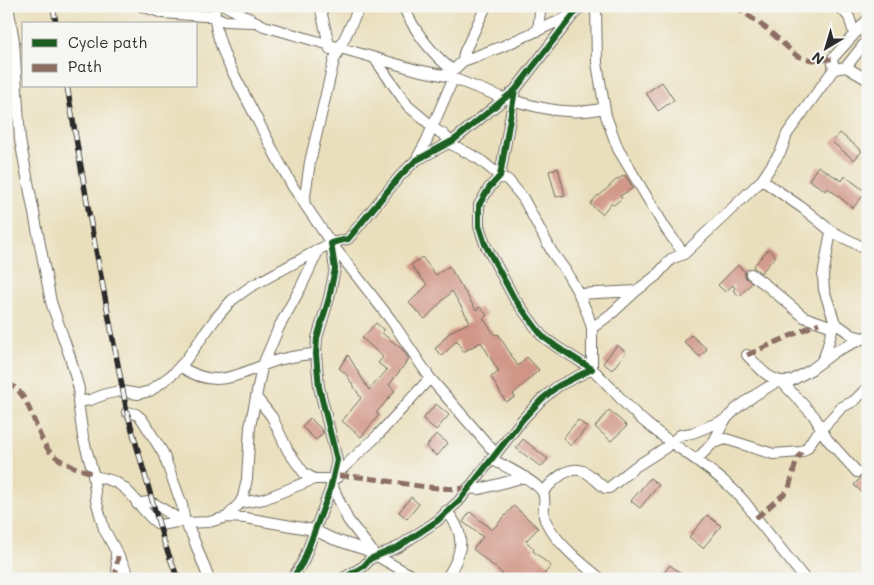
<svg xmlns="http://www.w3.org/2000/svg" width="874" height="585" viewBox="0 0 874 585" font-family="Mali,sans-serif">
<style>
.building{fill:#d09586}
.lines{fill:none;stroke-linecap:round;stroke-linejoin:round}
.street-casing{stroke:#6e6a5e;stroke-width:12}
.street{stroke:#fff;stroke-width:10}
.rail-casing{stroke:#2b2b2b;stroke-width:5.5}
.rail{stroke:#f6f6f2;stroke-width:4;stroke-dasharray:11;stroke-linecap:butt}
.quiet{stroke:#8d6e63;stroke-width:5;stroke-dasharray:10 5;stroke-linecap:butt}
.cycleway-casing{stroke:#f6f6f2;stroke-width:9}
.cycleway{stroke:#1b5e20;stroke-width:6}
</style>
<rect width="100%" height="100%" fill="#f6f6f2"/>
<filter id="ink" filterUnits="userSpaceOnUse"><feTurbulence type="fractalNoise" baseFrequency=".02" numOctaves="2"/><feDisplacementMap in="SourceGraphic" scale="10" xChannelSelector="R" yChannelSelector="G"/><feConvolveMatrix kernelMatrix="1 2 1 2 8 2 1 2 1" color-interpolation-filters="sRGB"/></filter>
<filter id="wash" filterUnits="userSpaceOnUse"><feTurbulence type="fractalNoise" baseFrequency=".0096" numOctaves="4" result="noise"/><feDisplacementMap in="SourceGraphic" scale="20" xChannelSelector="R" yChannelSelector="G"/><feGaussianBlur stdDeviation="1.12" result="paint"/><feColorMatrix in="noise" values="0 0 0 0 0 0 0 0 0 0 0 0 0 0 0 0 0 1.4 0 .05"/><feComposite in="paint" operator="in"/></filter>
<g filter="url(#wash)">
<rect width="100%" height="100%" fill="#eadfbc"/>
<g id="blocks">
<!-- building -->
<path class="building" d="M662,82L674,100L658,111L646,93Z
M840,133L862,151L854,160L832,142Z
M818,166L842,181L845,176L866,192L853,208L828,188L826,191L809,180Z
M558,168L565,195L556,197L549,171Z
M625,175L633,188L620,196L622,198L614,205L611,203L602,214L590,204L598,195L599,196L616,180Z
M768,249L776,256L761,273L753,267Z
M422,257L436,275L449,266L476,310L480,307L487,315L483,318L495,335L498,334L518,366L527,357L539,370L513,394L515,397L506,402L491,377L499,372L481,342L463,352L457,340L442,356L435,349L450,332L470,322L452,291L425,319L409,303L427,285L411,265Z
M738,265L745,272V277L752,283L739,296L733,290L735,288L733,285L725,292L718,285Z
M376,323L384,330L382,333L402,349L409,359L389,385L395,391L376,413L379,415L361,437L342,421L361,398L346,374L339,368L348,355L369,390L387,370L378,363L383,357L362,338Z
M691,335L707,349L700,357L684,342Z
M617,345L626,352L612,370L603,363Z
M436,404L449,415L436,430L423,419Z
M609,410L627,426L611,441L595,427Z
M310,418L322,430L323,433L316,440L302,427Z
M578,420L587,427L571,446L563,438Z
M436,434L448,443L437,456L426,447Z
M523,439L548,459L541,467L516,448Z
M862,476L868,481V498L854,485Z
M650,478L659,485L640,508L631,501Z
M411,497L419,504L407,519L399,512Z
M514,506L538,528L526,541L534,549L533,551L551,566L540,579H499L503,574L473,549L483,537L463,522L470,512L492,530Z
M707,515L721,526L703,548L689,537Z
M670,565L688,579H659Z"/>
</g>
</g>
<g filter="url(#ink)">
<use href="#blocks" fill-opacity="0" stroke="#6e6a5e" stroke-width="1"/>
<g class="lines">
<!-- street casing -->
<g class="street-casing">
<path id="street" d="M8,6L14,41L20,140L51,302L70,357L79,389L78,402L83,437L93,473L96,500L104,529L131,579
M141,6L163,13L204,16H214L225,21L253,22
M215,6C213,24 220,43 226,59L278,160L293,187L331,243L391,320L430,378L496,454
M226,6L264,26L417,70L447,76L506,99
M320,6L330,49
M403,6C415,32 430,52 452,70
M596,6L597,63L606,116L618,149L666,229L684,254
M839,6L849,17L854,33
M538,31L540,12L539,6
M375,59L408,106L433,127
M463,61L501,47L570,16
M846,67L868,39
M834,69L846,67L868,80
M447,76L463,61L464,53L486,6
M512,100C542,109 573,116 604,108
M432,128L443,134L451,142
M449,143L479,159L500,176L508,180L523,198L552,252L565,270L579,294L588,315L592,328V369C611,386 626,407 646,423C681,453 733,478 756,518L805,579
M416,160L426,142L453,79
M762,180L804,209L831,231L868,250
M304,203L310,162L334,60L360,6
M831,231L823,276L824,290L835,323
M751,274L766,285L804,317L833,327L835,323L852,335L863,338
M579,294L636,291
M592,328L611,314L636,291L656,276L671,259L684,254L762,180L781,151L787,134L834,69L832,59L868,19
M747,355C757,365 766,378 781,381L814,416L827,439L857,472
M822,360L825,355L833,327
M180,366C218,393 242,371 278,360C291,357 303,354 316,354
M256,397L272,417L288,451L304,473L314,479H334L339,476L341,470L377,436L430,378
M78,402L90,400L106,394L120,391L138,394L150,391L174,373L185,361L216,318L232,300L250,287L331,243
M127,412L136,414L142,419L163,453L182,505L185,523L192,535L209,579
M713,443L725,420L737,408L755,395L773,384L781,381H791L812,369L836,351L868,336
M491,459C503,465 538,482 543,493C547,501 541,511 545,520C556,543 581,563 601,579
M696,460L713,443L726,439L773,454L801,452L807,448L814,437L842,407L854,401L868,387
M93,476C102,478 112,479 120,485C136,495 142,514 160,525L183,521
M331,483L348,520L372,551
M468,488L480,489L525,477
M543,492C552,482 567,465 583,471C591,474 598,483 605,488H609L635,467L665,448L680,435L692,433L725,420
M240,503L264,499L314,479
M137,504L148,502L155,504L185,523L209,522L227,517L246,518L314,530L333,539L366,550L418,579
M227,517L240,503L243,497L247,479L250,427L262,367L279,327L301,287L319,249
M116,555L118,579
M292,579L303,562L330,490L337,460L319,387L316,354L317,338L329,298L335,269L331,243L348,239L400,176L415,161L454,140L515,90L573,15L582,6
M342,579L364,566L370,559L398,547L437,521L459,501L523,419L542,399L558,386L592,369L557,347L542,336L514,298L485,244L479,226V205L489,188L500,176L515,90
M446,579C462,555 468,534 446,511"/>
</g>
<!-- street -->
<use href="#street" class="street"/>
<!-- rail casing -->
<g class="rail-casing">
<path id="rail" d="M53,6L56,24
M67,86L90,219L127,412L164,542L178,579"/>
</g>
<!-- rail -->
<use href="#rail" class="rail"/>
<!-- quiet -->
<path class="quiet" d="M735,6L767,29L797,56L812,60L832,59
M747,355L819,323
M6,383C30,388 35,437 51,453C61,463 80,470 93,473
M339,476C382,476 424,492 468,488
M756,518L784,494L789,488L795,466L801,452
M115,579L118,556"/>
<!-- cycleway casing -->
<g class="cycleway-casing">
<path id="cycleway" d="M292,579L303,562L330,490L337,460L319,387L316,354L317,338L329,298L335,269L331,243L348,239L400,176L415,161L454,140L515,90L573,15L582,6
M342,579L364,566L370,559L398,547L437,521L459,501L523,419L542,399L558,386L592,369L557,347L542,336L514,298L485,244L479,226V205L489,188L500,176L515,90"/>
</g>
<!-- cycleway -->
<use href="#cycleway" class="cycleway"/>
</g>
</g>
<!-- margin -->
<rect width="874" height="585" fill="none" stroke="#f6f6f2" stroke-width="25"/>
<!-- legend -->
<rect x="22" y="22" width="175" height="65" fill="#f6f6f2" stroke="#a5a5a2"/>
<rect x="32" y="39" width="25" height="8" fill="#1b5e20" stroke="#a5a5a2"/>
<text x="68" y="48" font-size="15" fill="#2b2b2b">Cycle path</text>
<rect x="32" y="64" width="25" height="8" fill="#8d6e63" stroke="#a5a5a2"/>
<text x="68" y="72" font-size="15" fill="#2b2b2b">Path</text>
<!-- north arrow -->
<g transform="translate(826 48) rotate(218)" stroke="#f6f6f2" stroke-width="4" paint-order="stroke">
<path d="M0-4L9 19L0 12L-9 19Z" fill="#2b2b2b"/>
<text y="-8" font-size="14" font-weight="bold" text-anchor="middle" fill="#2b2b2b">N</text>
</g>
</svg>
